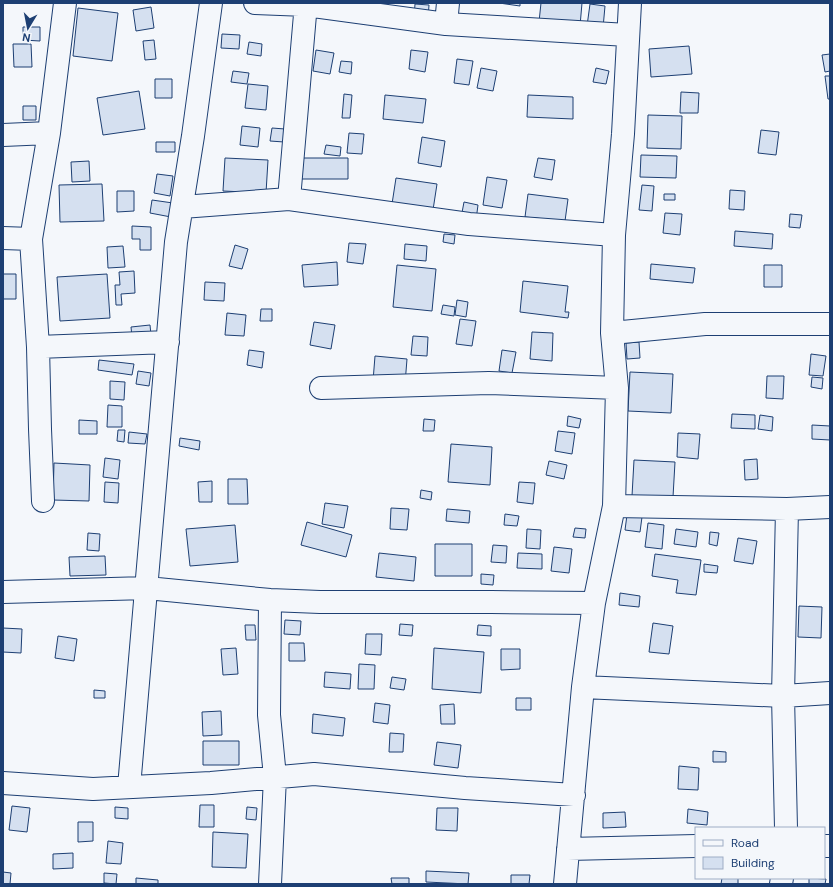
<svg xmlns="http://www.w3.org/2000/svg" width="833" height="887" viewBox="0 0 833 887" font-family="'DM Sans',sans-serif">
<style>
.building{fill:#d5e0f0;stroke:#1d3f73}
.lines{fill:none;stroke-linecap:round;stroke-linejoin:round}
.minor-casing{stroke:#1d3f73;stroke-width:24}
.minor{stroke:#f4f7fb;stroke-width:22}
</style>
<rect width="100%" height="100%" fill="#f4f7fb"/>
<!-- building -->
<path class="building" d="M499,3H520V6Z
M541,3H582L580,26L539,22Z
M415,4L429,5L428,19L414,18Z
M590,4L605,6L603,28L587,26Z
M151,7L154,28L136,31L133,10Z
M78,8L118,13L112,61L73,56Z
M23,27H40V41L23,40Z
M222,34L240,35L239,49L221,48Z
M154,40L156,59L145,60L143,41Z
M249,42L262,44L261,56L247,54Z
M13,44H31L32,67H14Z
M689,46L692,74L651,77L649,49Z
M316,50L334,53L330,74L313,71Z
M411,50L428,52L425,72L409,69Z
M830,54V71L825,72L822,55Z
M457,59L473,61L469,85L454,83Z
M341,61L352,62L351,74L339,72Z
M481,68L497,71L493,91L477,88Z
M596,68L609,71L606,84L593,82Z
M233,71L249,73L247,84L231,82Z
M825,76H830V99H828Z
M155,79H172V98H155Z
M248,84L268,86L266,110L245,108Z
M139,91L145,129L103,135L97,98Z
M681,92L699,93L698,113H680Z
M344,94L352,95L350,118H342Z
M385,95L426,99L423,123L383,119Z
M528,95L573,97V119L527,117Z
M23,106H36V120H23Z
M648,115L682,116L681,149L647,148Z
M242,126L260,128L258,147L240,145Z
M272,128L285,129L284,142L270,141Z
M761,130L779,132L776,155L758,153Z
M349,133L364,134L362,154L347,153Z
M422,137L445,141L441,167L418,163Z
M156,142H175V152H156Z
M326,145L341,147L340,156L324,154Z
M641,155L677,156L676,178L640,177Z
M225,158L268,160L266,193L223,191Z
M300,158H348V179H300Z
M538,158L555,160L552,180L534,177Z
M89,161L90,181L72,182L71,162Z
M157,174L173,176L170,196L154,193Z
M487,177L507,180L502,208L483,205Z
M396,178L437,184L433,210L392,204Z
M102,184L104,221L60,222L59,185Z
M642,185L654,186L652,211L639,210Z
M730,190L745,191L744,210L729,209Z
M117,191H134V211L117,212Z
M528,194L568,199L565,221L525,217Z
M664,194H675V200H664Z
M152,200L173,203L171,217L150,213Z
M464,202L478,205L476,220L461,218Z
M665,213L682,214L680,235L663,233Z
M790,214L802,215L800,228L789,227Z
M132,226L151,227V250H140V239H132Z
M735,231L773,234L772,249L734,246Z
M444,234L455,235L454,244L443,242Z
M349,243L366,244L363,264L347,262Z
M405,244L427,246L426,261L404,259Z
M235,245L248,249L242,269L229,266Z
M123,246L125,267L108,268L107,247Z
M337,262L338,285L304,287L302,265Z
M651,264L695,268L693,283L650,279Z
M397,265L436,269L432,311L393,307Z
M764,265H782V287H764Z
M134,271L135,293L121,294L122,305H116L115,285H120L119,272Z
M3,274H16V299H3Z
M107,274L110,318L60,321L57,277Z
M523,281L568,286L565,312H569L568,318L520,312Z
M205,282L225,283L224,301L204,300Z
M457,300L468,302L466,317L455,315Z
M443,305L455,307L454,316L441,314Z
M261,309H272V321H260Z
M227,313L246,315L244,336L225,335Z
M460,319L476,321L472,346L456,344Z
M314,322L335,325L331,349L310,345Z
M150,325L151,335L132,337L131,327Z
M532,332L553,333L552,361L530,359Z
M413,336L428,337L427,356L411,355Z
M639,342L640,358L627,359L626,343Z
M249,350L264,352L262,368L247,365Z
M502,350L516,352L512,373L499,371Z
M811,354L826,356L823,376L809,375Z
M375,356L407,359L405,384L373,381Z
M99,360L134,364L132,375L98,370Z
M138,371L151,373L149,386L136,384Z
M630,372L673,374L671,413L628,411Z
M767,376H784L783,399L766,398Z
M812,377L823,378L822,389L811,387Z
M110,381L125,382L124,400L110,399Z
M108,405L122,406V427H107Z
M732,414L755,415V429L731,428Z
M760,415L773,417L772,431L758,429Z
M568,416L581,419L579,428L567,426Z
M424,419L435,420L434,431H423Z
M79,420L97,421V434H79Z
M812,425L830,426V440L812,439Z
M118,430H125L124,442L117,441Z
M558,431L575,433L572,454L555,451Z
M129,432L147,434L145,444L128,443Z
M678,433L700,434L698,459L677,457Z
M180,438L200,441L199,450L179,446Z
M451,444L492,447L490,485L448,482Z
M105,458L120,460L118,479L103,477Z
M757,459L758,479L745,480L744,460Z
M634,460L675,462L673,497L632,496Z
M549,461L567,465L564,479L546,475Z
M54,463L90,465L89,501L53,500Z
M228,479H247L248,504H228Z
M212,481V502H199L198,482Z
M105,482L119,483L118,503L104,502Z
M519,482L535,483L533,504L517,502Z
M421,490L432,492L431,500L420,498Z
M325,503L348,506L344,528L322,524Z
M391,508L409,509L407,530L390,529Z
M447,509L470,511L469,523L446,521Z
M505,514L519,516L517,526L504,525Z
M627,515L642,517L640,532L625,530Z
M307,522L352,535L346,557L301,545Z
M648,523L664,525L662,549L645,547Z
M235,525L238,562L190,566L186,529Z
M575,528L586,529L585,538L573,537Z
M527,529L541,530L540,549L526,548Z
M676,529L698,532L696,547L674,544Z
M710,532L719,533L717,546L709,544Z
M88,533L100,534L99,551L87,550Z
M738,538L757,541L753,564L734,561Z
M435,544H472V576H435Z
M493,545L507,546L506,563L491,562Z
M554,547L572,549L569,573L551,571Z
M379,553L416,557L414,581L376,577Z
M518,553L542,554V569L517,568Z
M655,554L701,560L696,595L676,593L678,580L652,576Z
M105,556L106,575L70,576L69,557Z
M704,564L718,566L717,573L704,572Z
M481,574L494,575L493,585L481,584Z
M620,593L640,596L639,607L619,605Z
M799,606L822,607L821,638L798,637Z
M285,620L301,621L300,635L284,634Z
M653,623L673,626L669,654L649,652Z
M400,624L413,625L412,636L399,635Z
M245,625H255L256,640H246Z
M478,625L491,626V636L477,635Z
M3,628L22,629L21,653L3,652Z
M366,634H382L381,655L365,654Z
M58,636L77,639L74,661L55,658Z
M289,643H304L305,661H289Z
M236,648L238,674L223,675L221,649Z
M434,648L484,652L481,693L432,689Z
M501,649H520V669L501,670Z
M359,664L375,665L374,689H358Z
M325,672L351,674L350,689L324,687Z
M392,677L406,679L404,690L390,688Z
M94,690L105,691V698H94Z
M516,698H531V710H516Z
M375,703L390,705L388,724L373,722Z
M454,704L455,724H441L440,705Z
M221,711L222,735L203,736L202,712Z
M313,714L345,718L343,736L312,733Z
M390,733L404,734L403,752H389Z
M203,741H239V765H203Z
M437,742L461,745L458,768L434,765Z
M713,751L726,752V762H713Z
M679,766L699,768L698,790L678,789Z
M200,805H214V827H199Z
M12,806L30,808L27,832L9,830Z
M115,807L128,808V819L115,818Z
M247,807L257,808L256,820L246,819Z
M437,808H458L457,831L436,830Z
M688,809L708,812L707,825L687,823Z
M625,812L626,827L603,828V813Z
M78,822H93V841L78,842Z
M213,832L248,834L246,868L212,867Z
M108,841L123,843L121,864L106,863Z
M73,853V868L53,869V854Z
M426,871L469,873L468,884L426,882Z
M3,872L11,873L10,884H3Z
M104,873L117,874L116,884L104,883Z
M511,875H530L529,884H511Z
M136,878L158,880V884H136Z
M391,878H409V884H392Z
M722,878H738V884H721Z
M809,878L826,879L825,884H809Z"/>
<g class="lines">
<!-- minor casing -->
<g class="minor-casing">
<path id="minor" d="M255,3L306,5L446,24L627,35
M446,24L448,3
M3,135L49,133
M289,199L306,3
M182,207L289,199L469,224L614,235
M3,238L31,239
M612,333L705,324H830
M38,347L168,342
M321,388L489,383L617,388
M43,501L40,429L38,347L31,239L49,133L65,3
M614,506L787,509L830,507
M3,592L147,588L270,600L320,602H491L594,603
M270,600L269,715L275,777L270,884
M583,687L783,696L830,693
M3,783L93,789L211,783L314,774L465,788L574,795
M129,787L176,242L193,136L211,3
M786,828L783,696L787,509
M824,846H830
M568,849L696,846
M565,884L583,687L594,603L614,506L617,388L612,333L614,235L623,134L630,3
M781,884L782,878"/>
</g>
<!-- minor -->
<use href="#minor" class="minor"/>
</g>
<!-- border -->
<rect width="833" height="887" fill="none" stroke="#1d3f73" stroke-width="8"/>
<!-- legend -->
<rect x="695" y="827" width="130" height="52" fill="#f4f7fb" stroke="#9eadc5"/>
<rect x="703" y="840" width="20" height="6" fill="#f4f7fb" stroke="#9eadc5"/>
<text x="731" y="847" font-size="12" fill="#1d3f73">Road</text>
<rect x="703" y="857" width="20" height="12" fill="#d5e0f0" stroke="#9eadc5"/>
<text x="731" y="867" font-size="12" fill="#1d3f73">Building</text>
<!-- north arrow -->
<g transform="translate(28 28) rotate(190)" stroke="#f4f7fb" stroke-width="3" paint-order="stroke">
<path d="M0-3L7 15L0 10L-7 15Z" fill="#1d3f73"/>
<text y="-6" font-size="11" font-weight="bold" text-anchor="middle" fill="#1d3f73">N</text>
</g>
</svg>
